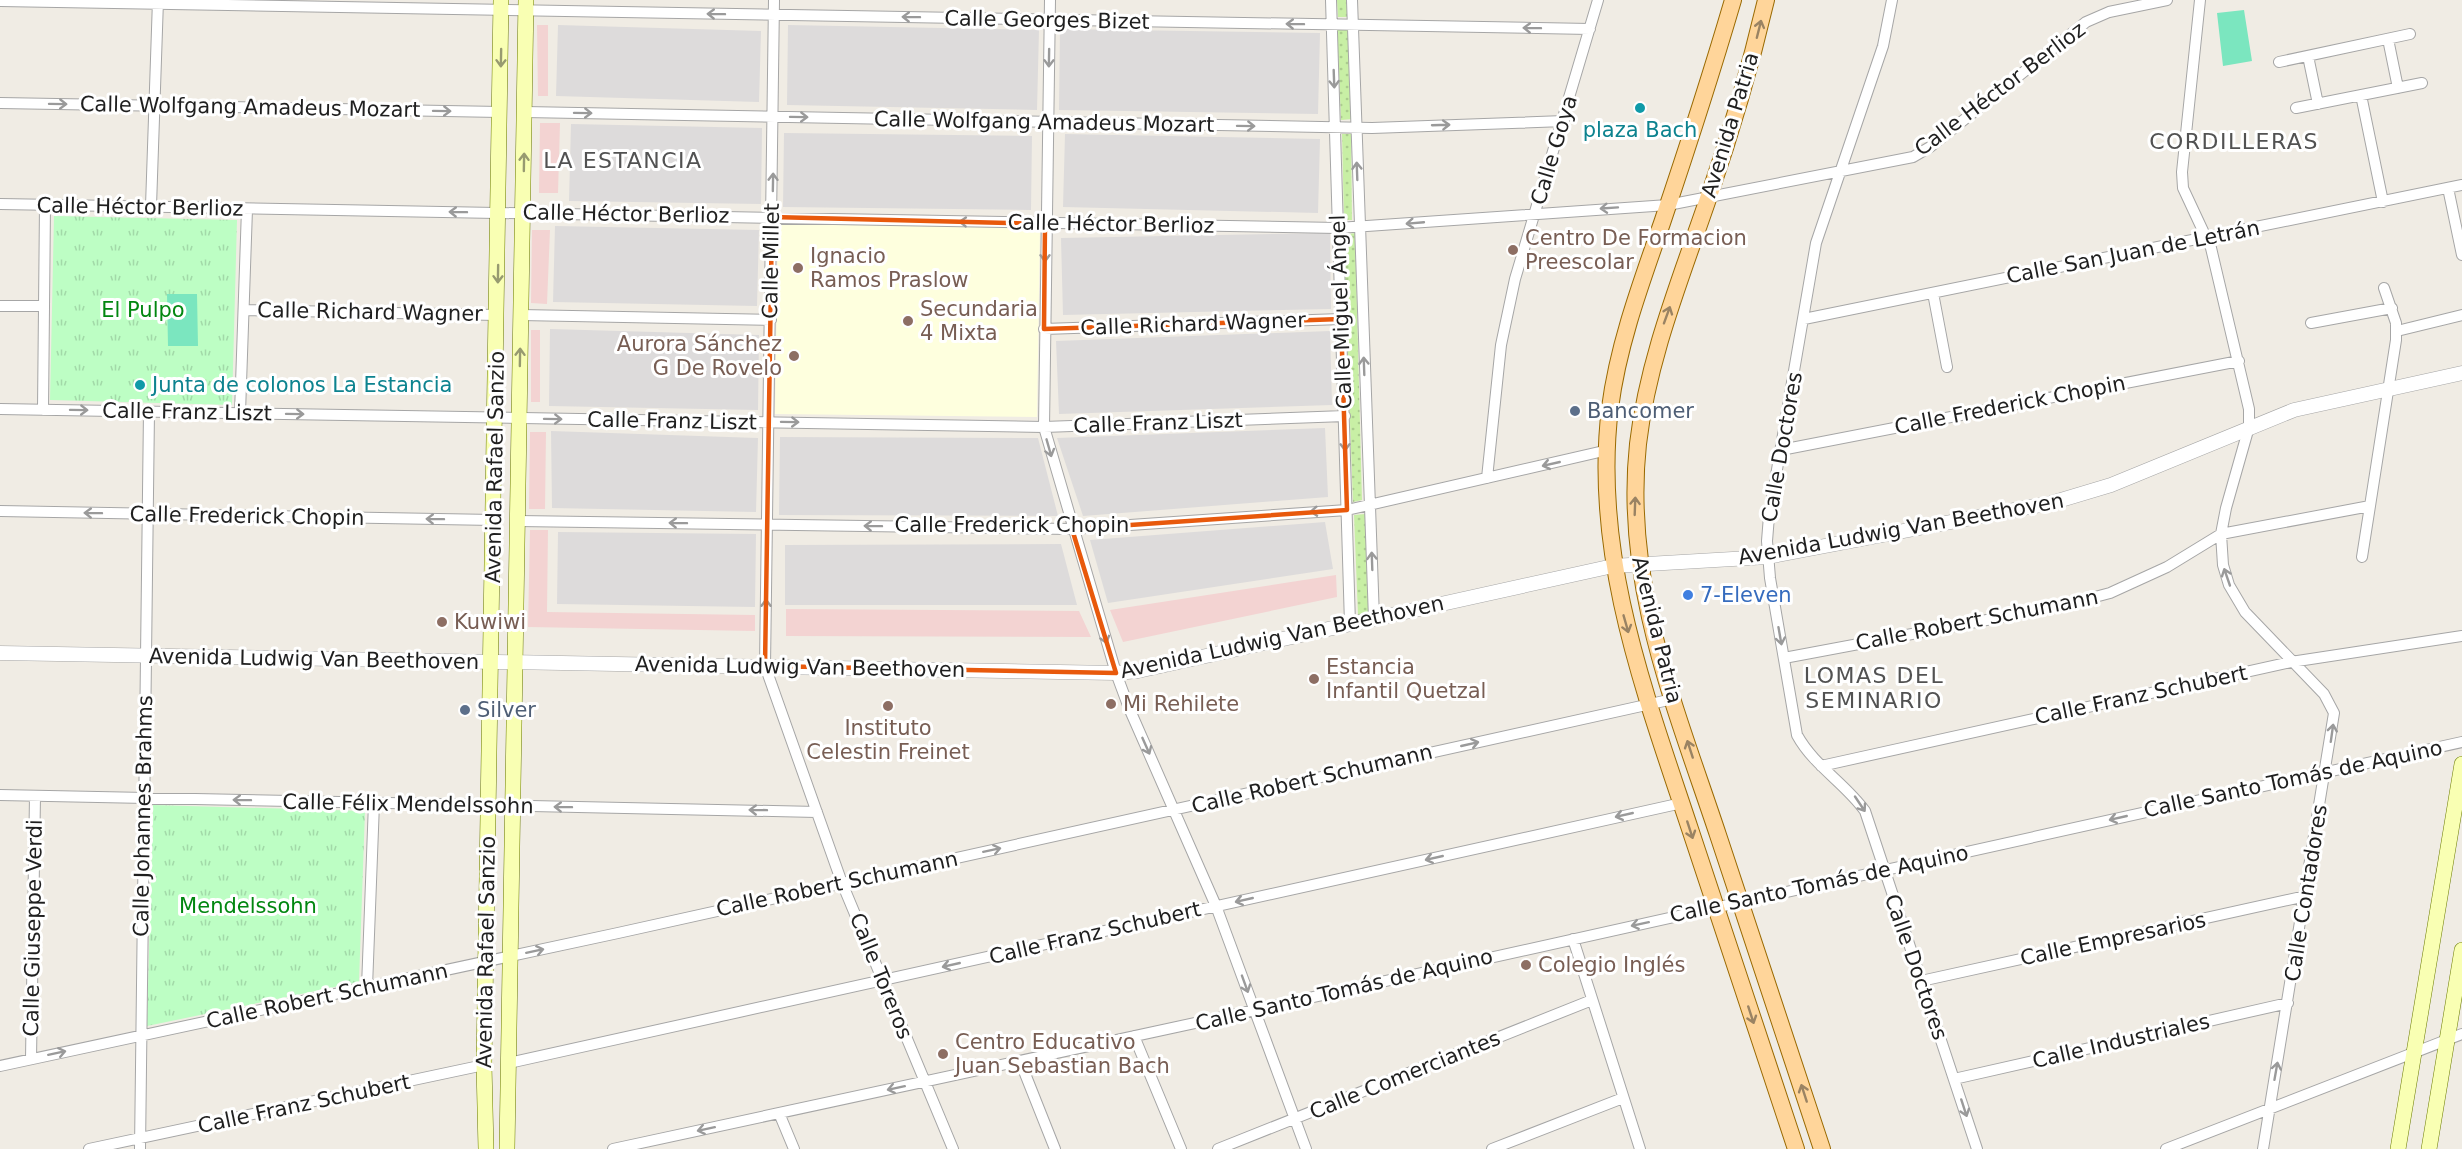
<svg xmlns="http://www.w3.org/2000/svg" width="2462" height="1149" viewBox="0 0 2462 1149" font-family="'DejaVu Sans',sans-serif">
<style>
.residential{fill:#dddbdb}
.commercial{fill:#f3d3d2}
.education{fill:#feffde}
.grass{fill:url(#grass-dots)}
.park{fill:url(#park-tufts)}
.pitch{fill:#7be6bf}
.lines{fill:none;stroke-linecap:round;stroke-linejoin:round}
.minor-casing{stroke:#a6a6a6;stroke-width:12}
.tertiary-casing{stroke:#a6a6a6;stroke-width:15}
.secondary-casing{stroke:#6b7b00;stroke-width:16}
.primary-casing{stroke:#996900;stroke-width:18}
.minor{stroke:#fff;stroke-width:10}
.tertiary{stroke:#fff;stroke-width:14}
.secondary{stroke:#f9ffb3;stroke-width:15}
.primary{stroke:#ffd59a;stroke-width:16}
.oneway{stroke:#9a9a9a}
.oneway2{stroke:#9a8363}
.oneway3{stroke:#979a70}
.marked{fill:none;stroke:#e8590c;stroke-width:4.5;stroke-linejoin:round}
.culture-dot{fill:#0f9aa8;stroke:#fff;stroke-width:2}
.education-dot{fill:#8d6e63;stroke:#fff;stroke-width:2}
.service-dot{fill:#5c6f8a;stroke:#fff;stroke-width:2}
.shop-dot{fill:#3f7fe0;stroke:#fff;stroke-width:2}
.labels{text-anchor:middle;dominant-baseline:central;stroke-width:6;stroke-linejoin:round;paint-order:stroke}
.street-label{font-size:21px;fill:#1f1f1f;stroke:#fff}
.culture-label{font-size:21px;fill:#0d838f;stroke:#fff}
.education-label{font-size:21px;fill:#785e54;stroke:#fff;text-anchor:start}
.park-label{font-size:21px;fill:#028710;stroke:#fff}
.service-label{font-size:21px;fill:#4e5e75;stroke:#fff;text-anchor:start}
.shop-label{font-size:21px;fill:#366cbe;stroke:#fff;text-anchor:start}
.neighbourhood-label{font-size:22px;letter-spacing:1.5px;fill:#525252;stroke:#fff}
</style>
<defs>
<pattern id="grass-dots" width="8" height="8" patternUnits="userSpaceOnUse" patternTransform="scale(1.5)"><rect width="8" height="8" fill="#c8efa5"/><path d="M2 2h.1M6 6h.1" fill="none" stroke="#abcc8e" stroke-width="1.8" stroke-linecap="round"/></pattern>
<pattern id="park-tufts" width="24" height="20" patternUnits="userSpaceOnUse" patternTransform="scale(1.5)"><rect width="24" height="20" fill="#bdfec4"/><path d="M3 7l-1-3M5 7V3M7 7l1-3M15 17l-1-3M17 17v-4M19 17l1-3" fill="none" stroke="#a2d9a8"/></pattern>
</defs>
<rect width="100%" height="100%" fill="#f0ece4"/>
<!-- residential -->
<path class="residential" d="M558,25L761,31L759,102L556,96Z
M788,25L1039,30L1037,110L787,105Z
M1060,29L1320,33L1318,114L1059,110Z
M571,124L762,128L761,204L569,201Z
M784,133L1032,136L1031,210L783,207Z
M1065,134L1320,139L1318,213L1063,207Z
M555,226L759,230L757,306L553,302Z
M1330,233L1331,309L1063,315L1061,238Z
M550,329L759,335L758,410L549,406Z
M1330,331L1332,405L1059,414L1056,341Z
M1325,428L1328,497L1083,516L1057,438Z
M551,431L758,438L756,512L552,508Z
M780,437L1038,438L1058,516L779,515Z
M1325,522L1333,569L1108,603L1090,540Z
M558,532L756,534L755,607L557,604Z
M1061,544L1077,605H785V545Z"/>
<!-- commercial -->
<path class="commercial" d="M537,25H548V96H538Z
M540,123H560L558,193H539Z
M532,230H550L547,304L531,303Z
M531,330H540V402H531Z
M530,432H546L545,509H529Z
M530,530H548L547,612L755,615V631L528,627Z
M1336,575L1337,597L1123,642L1110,610Z
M786,609L1079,611L1091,637L786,636Z"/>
<!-- education -->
<path class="education" d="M778,224L1040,227L1037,417L775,414Z"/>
<!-- grass -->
<path class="grass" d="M1337,0H1348L1349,17H1338Z
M1349,28L1353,119L1341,120L1337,29Z
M1342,134H1351L1352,220H1344Z
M1355,233L1362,500L1353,502L1343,235Z
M1365,514L1369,612L1358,615L1354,515Z"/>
<!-- park -->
<path class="park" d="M54,216L237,220L232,405L50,400Z
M153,805L365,811L359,982L147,1026Z"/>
<!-- pitch -->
<path class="pitch" d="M2244,10L2252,61L2223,66L2217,13Z
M167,294H197L198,346H168Z"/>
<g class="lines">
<!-- minor casing -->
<g class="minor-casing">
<path id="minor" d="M774,0L765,666L842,883L953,1149
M1050,0L1044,427L1116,673L1129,708L1216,906L1306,1149
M1331,0L1350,624
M1352,0L1374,619
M1892,0L1883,46L1816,243L1769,516L1767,541L1770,578L1797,735C1814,766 1845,783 1865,811L1977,1149
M2200,0L2182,172L2183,188L2211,248L2249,409V427L2226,508L2221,534L2223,565L2229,585L2245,612L2324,694L2334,713L2263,1149
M0,1L1590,29
M2388,39L2398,88
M2308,56L2318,104
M2279,62L2410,34
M2361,95L2383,202
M0,103L500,112
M2296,108L2422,83
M525,112L1372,128L1564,121
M2448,188L2462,255
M0,204L1338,228L1668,205L1913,157L1930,147L2086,22L2109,12L2167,0
M151,206L158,0
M1933,293L1947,367
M0,306H44
M244,310L497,315
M521,315L771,320
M1804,319L2462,185
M2311,323L2392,308
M1044,329L1341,319
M2397,331L2462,315
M0,409L1044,427L1345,416
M43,410L45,205
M240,413L247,209
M1781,450L2239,361
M1487,478L1501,345L1515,279L1598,0
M0,511L494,520
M518,521L1072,529L1347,510L1608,450
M2362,557L2396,340V323L2384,288
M1784,658L2061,606L2110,593L2167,567L2221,534L2370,506
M1821,766L2291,662L2462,636
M0,795L817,812
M1573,939L1640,1149
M1921,981L2306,896
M367,987L374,803
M1134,1036L1181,1149
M31,1059L35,796
M1020,1061L1055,1149
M509,1063L1682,803
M0,1066L618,933L1673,699
M1954,1079L2288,1003
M779,1113L794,1149
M89,1149L484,1065
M140,1149L149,411
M613,1149L1255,1010L2462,742
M1218,1149L1592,1000
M1492,1149L1623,1098
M2166,1149L2462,1034"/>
</g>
<!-- tertiary casing -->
<g class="tertiary-casing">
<path id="tertiary" d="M0,653L1116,673L1138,671L1613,566L1767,557L2051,503L2111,485L2294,410L2462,373"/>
</g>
<!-- secondary casing -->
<g class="secondary-casing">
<path id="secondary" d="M486,1149L484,1065L501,0
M507,1149L526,0
M2398,1149L2462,764
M2429,1149L2462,950"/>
</g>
<!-- primary casing -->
<g class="primary-casing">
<path id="primary" d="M1733,0C1711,75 1687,149 1662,223C1641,283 1618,345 1610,408C1592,555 1645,693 1690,829C1725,936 1761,1042 1796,1149
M1766,0C1750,68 1732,130 1709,196C1681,278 1648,358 1638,444C1623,583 1675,706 1718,835C1753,939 1787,1044 1822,1149"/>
</g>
<!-- minor -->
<use href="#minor" class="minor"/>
<!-- tertiary -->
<use href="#tertiary" class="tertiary"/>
<!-- secondary -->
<use href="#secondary" class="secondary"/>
<!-- primary -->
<use href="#primary" class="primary"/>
</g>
<!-- one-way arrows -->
<defs><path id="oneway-shaft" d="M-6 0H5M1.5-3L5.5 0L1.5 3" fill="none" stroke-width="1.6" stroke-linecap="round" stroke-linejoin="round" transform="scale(1.5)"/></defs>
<g class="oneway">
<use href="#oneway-shaft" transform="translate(716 14) rotate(-179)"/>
<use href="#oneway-shaft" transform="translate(911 17) rotate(-179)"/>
<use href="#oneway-shaft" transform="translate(1295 24) rotate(-179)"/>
<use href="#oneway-shaft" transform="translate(1532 28) rotate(-179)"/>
<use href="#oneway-shaft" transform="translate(1049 58) rotate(91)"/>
<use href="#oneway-shaft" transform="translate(1334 79) rotate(88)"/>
<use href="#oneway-shaft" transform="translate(58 104) rotate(1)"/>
<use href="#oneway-shaft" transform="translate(442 111) rotate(1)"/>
<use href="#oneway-shaft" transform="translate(583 113) rotate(1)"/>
<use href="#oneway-shaft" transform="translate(799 117) rotate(1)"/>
<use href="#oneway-shaft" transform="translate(1441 125) rotate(-2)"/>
<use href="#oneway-shaft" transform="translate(1246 126) rotate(1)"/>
<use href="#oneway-shaft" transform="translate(1357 171) rotate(-92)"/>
<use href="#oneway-shaft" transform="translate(773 182) rotate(-89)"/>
<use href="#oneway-shaft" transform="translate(1609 208) rotate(176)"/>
<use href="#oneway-shaft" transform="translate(458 212) rotate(-179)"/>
<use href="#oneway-shaft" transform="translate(968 222) rotate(-178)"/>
<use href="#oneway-shaft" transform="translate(1415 223) rotate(175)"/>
<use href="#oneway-shaft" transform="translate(1045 253) rotate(90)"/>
<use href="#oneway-shaft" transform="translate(1364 366) rotate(-92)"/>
<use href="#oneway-shaft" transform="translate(79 410) rotate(1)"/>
<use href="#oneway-shaft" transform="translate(295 414) rotate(1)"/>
<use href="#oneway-shaft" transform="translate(553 419) rotate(1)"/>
<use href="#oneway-shaft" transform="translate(790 422) rotate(1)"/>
<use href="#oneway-shaft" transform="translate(1345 442) rotate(89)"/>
<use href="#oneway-shaft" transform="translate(1049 448) rotate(74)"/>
<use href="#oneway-shaft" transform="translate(1551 464) rotate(167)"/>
<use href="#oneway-shaft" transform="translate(1319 511) rotate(176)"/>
<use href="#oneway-shaft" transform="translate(93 513) rotate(-179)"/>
<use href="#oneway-shaft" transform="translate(435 519) rotate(-179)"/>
<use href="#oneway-shaft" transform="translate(678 523) rotate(-179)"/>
<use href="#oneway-shaft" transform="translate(873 526) rotate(-179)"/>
<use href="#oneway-shaft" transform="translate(1372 561) rotate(-92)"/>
<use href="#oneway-shaft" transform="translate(2227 577) rotate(-109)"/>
<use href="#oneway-shaft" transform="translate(766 608) rotate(-90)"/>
<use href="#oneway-shaft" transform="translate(1104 635) rotate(73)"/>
<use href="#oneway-shaft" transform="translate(1780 636) rotate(80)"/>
<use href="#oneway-shaft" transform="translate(2332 733) rotate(-82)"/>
<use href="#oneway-shaft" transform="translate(1470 744) rotate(-13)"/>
<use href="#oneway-shaft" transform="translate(1146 746) rotate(66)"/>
<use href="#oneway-shaft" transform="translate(242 800) rotate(-179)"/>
<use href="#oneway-shaft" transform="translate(1860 804) rotate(56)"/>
<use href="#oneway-shaft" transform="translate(563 807) rotate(-179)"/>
<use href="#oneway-shaft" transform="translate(758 810) rotate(-179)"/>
<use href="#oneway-shaft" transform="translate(1624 815) rotate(167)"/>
<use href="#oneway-shaft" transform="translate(2118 818) rotate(167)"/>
<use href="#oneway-shaft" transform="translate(992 850) rotate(-12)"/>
<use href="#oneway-shaft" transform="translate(1434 858) rotate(167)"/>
<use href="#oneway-shaft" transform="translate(1244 900) rotate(167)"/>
<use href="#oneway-shaft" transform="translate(1640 924) rotate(168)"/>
<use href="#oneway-shaft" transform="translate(535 951) rotate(-12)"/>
<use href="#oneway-shaft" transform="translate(951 965) rotate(167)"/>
<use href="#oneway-shaft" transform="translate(1245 984) rotate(70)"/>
<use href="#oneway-shaft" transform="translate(57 1053) rotate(-12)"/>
<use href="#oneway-shaft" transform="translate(2276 1071) rotate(-80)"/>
<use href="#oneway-shaft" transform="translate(896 1088) rotate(168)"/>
<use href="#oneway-shaft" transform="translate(1964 1108) rotate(72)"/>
<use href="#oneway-shaft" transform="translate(706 1129) rotate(168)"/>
</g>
<g class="oneway2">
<use href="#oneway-shaft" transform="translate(1759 29) rotate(-76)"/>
<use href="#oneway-shaft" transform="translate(1667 315) rotate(-70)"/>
<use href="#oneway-shaft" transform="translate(1635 506) rotate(-88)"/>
<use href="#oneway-shaft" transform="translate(1626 624) rotate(74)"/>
<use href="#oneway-shaft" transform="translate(1690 749) rotate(-108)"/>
<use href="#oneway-shaft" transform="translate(1690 830) rotate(72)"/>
<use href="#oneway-shaft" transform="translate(1751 1015) rotate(72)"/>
<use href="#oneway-shaft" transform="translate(1804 1093) rotate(-108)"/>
</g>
<g class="oneway3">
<use href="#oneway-shaft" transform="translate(501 58) rotate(91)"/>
<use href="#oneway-shaft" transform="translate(524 162) rotate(-89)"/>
<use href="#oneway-shaft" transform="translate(498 274) rotate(91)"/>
<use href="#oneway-shaft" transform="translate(520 357) rotate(-89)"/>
</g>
<!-- marked area -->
<path class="marked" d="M772,217L1045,224L1044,329L1341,319L1347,510L1072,529L1116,673L765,666Z"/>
<!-- markers -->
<g class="culture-dot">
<circle cx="1640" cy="108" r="6"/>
<circle cx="140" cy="385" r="6"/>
</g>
<g class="education-dot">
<circle cx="1513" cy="250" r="6"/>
<circle cx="798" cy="268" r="6"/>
<circle cx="908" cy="321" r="6"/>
<circle cx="794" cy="356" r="6"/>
<circle cx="442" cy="622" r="6"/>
<circle cx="1314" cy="679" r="6"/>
<circle cx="1111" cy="704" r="6"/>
<circle cx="888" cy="706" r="6"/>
<circle cx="1526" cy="965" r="6"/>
<circle cx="943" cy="1054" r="6"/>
</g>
<g class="service-dot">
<circle cx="1575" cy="411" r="6"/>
<circle cx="465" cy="710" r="6"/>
</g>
<circle class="shop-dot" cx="1688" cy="595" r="6"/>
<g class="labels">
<!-- street labels -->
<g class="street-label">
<text transform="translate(1047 20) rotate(1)">Calle Georges Bizet</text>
<text transform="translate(2000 89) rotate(-37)">Calle Héctor Berlioz</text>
<text transform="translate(250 107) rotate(1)">Calle Wolfgang Amadeus Mozart</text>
<text transform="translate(1044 122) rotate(1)">Calle Wolfgang Amadeus Mozart</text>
<text transform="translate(1730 125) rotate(-73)">Avenida Patria</text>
<text transform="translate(1554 150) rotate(-73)">Calle Goya</text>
<text transform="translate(140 207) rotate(1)">Calle Héctor Berlioz</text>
<text transform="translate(626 214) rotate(1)">Calle Héctor Berlioz</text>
<text transform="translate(1111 224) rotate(1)">Calle Héctor Berlioz</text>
<text transform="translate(2133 252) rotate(-11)">Calle San Juan de Letrán</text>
<text transform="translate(771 261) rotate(-89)">Calle Millet</text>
<text transform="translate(370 312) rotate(1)">Calle Richard Wagner</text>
<text transform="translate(1341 312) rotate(-92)">Calle Miguel Ángel</text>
<text transform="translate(1193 324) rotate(-2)">Calle Richard Wagner</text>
<text transform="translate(2010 405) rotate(-11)">Calle Frederick Chopin</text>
<text transform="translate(187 412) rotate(1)">Calle Franz Liszt</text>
<text transform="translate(672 421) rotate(1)">Calle Franz Liszt</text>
<text transform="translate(1158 423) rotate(-2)">Calle Franz Liszt</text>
<text transform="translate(1782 447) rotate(-80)">Calle Doctores</text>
<text transform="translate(495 467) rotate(-89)">Avenida Rafael Sanzio</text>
<text transform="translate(247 516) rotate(1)">Calle Frederick Chopin</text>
<text x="1012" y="525">Calle Frederick Chopin</text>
<text transform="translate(1901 529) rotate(-10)">Avenida Ludwig Van Beethoven</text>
<text transform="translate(1977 620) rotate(-11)">Calle Robert Schumann</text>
<text transform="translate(1657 630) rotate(76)">Avenida Patria</text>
<text transform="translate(1282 637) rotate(-12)">Avenida Ludwig Van Beethoven</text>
<text transform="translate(314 659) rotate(1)">Avenida Ludwig Van Beethoven</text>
<text transform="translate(800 667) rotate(1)">Avenida Ludwig Van Beethoven</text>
<text transform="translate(2141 695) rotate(-12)">Calle Franz Schubert</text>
<text transform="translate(1312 779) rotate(-13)">Calle Robert Schumann</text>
<text transform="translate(2293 779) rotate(-12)">Calle Santo Tomás de Aquino</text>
<text transform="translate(408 804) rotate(1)">Calle Félix Mendelssohn</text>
<text transform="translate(143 816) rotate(-89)">Calle Johannes Brahms</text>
<text transform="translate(837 884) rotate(-12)">Calle Robert Schumann</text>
<text transform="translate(1819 884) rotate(-12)">Calle Santo Tomás de Aquino</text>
<text transform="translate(2306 893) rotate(-81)">Calle Contadores</text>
<text transform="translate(33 928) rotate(-89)">Calle Giuseppe Verdi</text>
<text transform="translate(1095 933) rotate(-13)">Calle Franz Schubert</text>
<text transform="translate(2113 939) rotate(-12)">Calle Empresarios</text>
<text transform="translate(486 952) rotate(-89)">Avenida Rafael Sanzio</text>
<text transform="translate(1916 967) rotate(71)">Calle Doctores</text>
<text transform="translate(881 976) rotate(68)">Calle Toreros</text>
<text transform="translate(1344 990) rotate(-13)">Calle Santo Tomás de Aquino</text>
<text transform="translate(327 996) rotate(-12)">Calle Robert Schumann</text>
<text transform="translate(2121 1041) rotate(-13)">Calle Industriales</text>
<text transform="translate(1405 1075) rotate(-22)">Calle Comerciantes</text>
<text transform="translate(304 1104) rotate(-12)">Calle Franz Schubert</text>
</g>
<!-- culture labels -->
<g class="culture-label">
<text x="1640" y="130">plaza Bach</text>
<text x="152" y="385" text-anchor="start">Junta de colonos La Estancia</text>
</g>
<!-- education labels -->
<g class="education-label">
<text x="1525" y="238">Centro De Formacion<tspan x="1525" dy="24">Preescolar</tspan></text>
<text x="810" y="256">Ignacio<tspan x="810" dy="24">Ramos Praslow</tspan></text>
<text x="920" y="309">Secundaria<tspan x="920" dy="24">4 Mixta</tspan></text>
<text x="782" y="344" text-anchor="end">Aurora Sánchez<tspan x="782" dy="24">G De Rovelo</tspan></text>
<text x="454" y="622">Kuwiwi</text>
<text x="1326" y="667">Estancia<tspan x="1326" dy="24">Infantil Quetzal</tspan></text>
<text x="1123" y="704">Mi Rehilete</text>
<text x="888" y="728" text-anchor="middle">Instituto<tspan x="888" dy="24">Celestin Freinet</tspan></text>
<text x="1538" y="965">Colegio Inglés</text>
<text x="955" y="1042">Centro Educativo<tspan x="955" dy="24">Juan Sebastian Bach</tspan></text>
</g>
<!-- park labels -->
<g class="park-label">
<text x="143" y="310">El Pulpo</text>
<text x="248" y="906">Mendelssohn</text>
</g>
<!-- service labels -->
<g class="service-label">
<text x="1587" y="411">Bancomer</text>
<text x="477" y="710">Silver</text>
</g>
<!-- shop labels -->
<g class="shop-label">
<text x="1700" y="595">7-Eleven</text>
</g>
<!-- neighbourhood labels -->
<g class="neighbourhood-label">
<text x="2234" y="141">CORDILLERAS</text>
<text x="623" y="160">LA ESTANCIA</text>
<text x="1874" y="675">LOMAS DEL<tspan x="1874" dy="25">SEMINARIO</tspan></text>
</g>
</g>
</svg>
